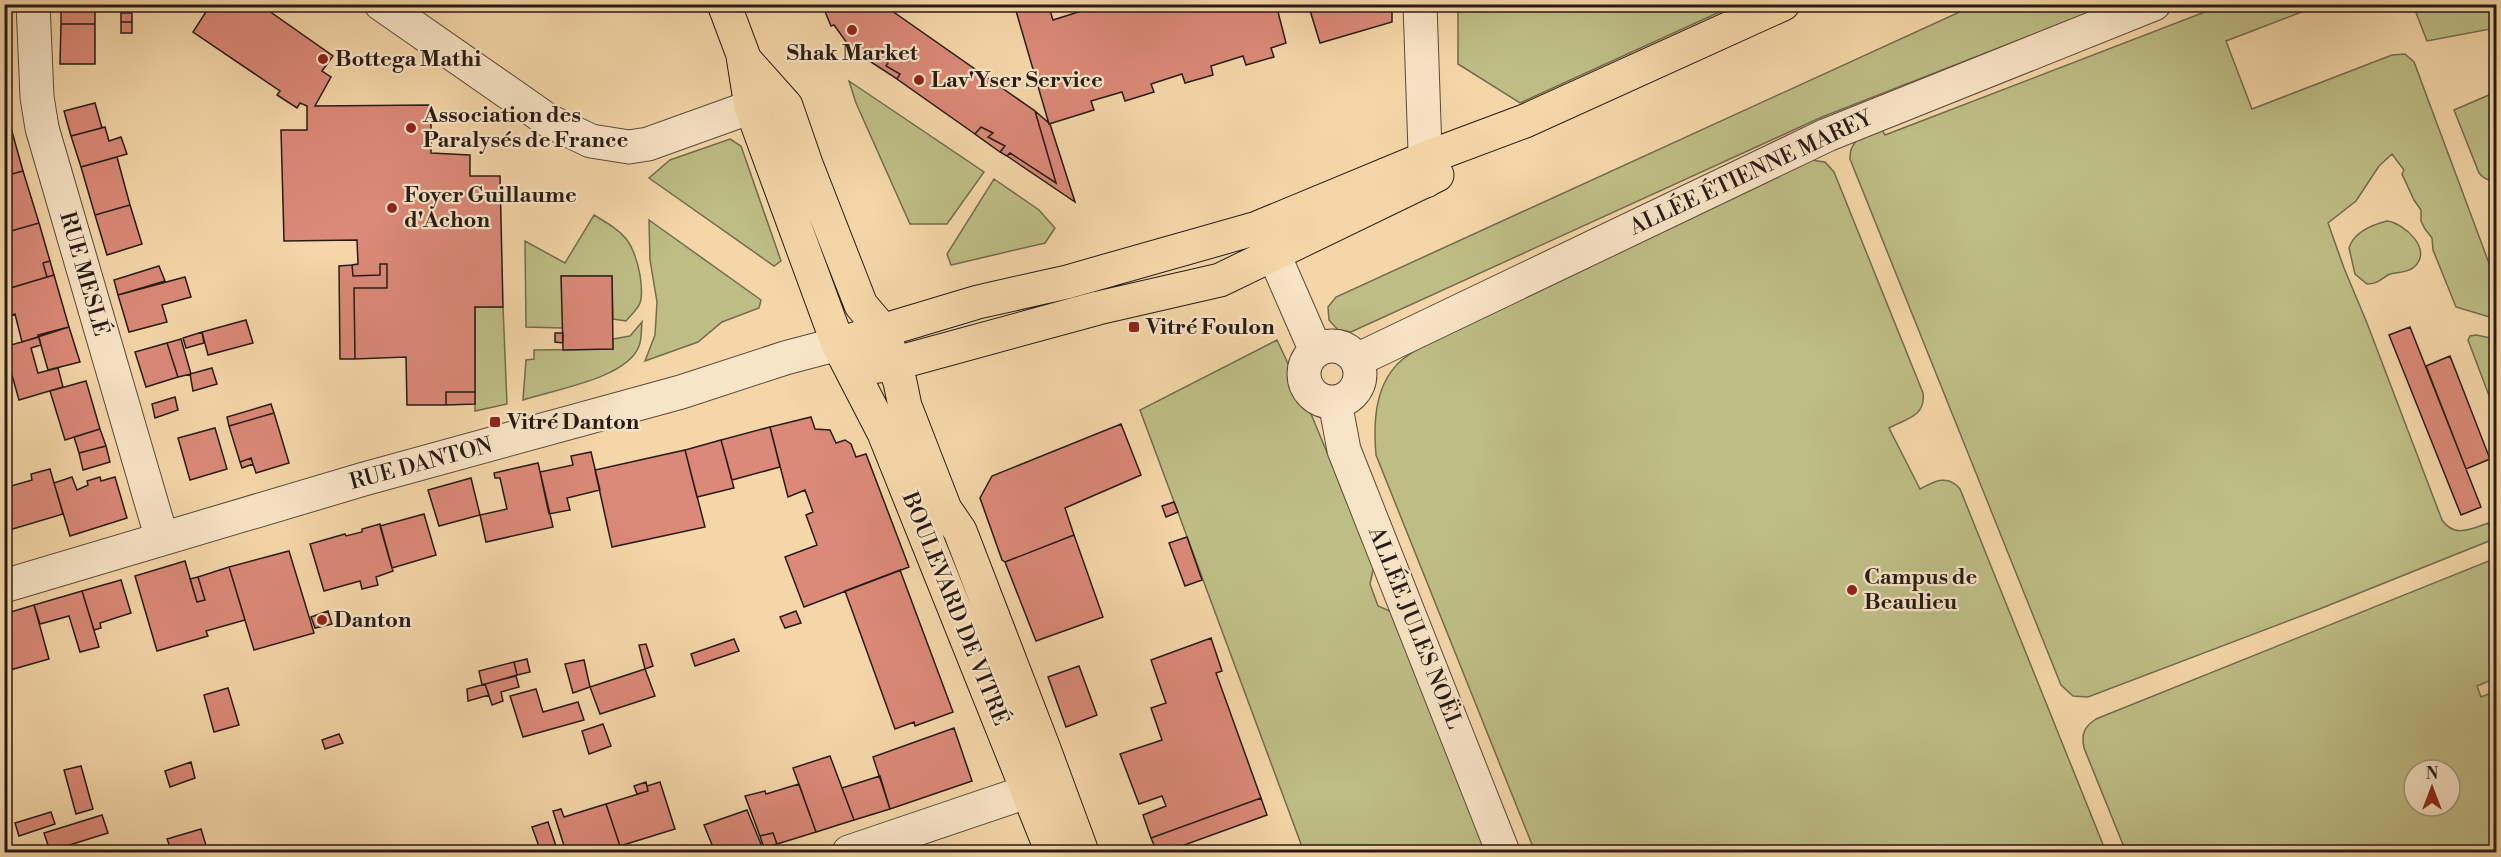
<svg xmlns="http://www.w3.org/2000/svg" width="2501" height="857" viewBox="0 0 2501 857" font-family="'Libre Bodoni',serif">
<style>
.green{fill:#bebd86;stroke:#726c4e;stroke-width:1.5;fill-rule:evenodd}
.building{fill:#db8978;stroke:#271b15;stroke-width:1.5}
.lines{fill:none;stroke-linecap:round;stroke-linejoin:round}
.minor-casing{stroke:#5a4a3a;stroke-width:35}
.major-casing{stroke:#271b15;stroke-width:35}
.minor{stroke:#f8e4c6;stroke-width:33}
.major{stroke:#f4d6a8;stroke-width:33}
.poi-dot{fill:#8f2418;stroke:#f8e4c6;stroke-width:2}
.labels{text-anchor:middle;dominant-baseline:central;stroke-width:4.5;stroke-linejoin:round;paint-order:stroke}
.poi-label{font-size:22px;font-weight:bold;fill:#271b15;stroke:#f8e4c6;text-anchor:start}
.street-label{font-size:22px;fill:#271b15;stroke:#f8e4c6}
</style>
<rect width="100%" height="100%" fill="#f4d6a8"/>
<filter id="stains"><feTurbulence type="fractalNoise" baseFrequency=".00333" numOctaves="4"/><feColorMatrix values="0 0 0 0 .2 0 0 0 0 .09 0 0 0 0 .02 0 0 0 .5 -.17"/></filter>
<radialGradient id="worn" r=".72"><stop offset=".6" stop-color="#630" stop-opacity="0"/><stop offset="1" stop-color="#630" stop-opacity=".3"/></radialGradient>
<!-- green -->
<path class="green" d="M1977,4L2108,5L1822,117L1351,332L1338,330L1329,320L1328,307L1336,297Z
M1458,5V4L1735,5L1520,103L1458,64Z
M2223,5H2320L2226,41L2252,109L2392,55L2405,54L2414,62L2496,282V319L2456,307L2433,250L2432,238L2425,229L2421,221V210L2414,200L2402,174L2404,170L2392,154L2379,166L2356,201L2328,223L2344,268L2367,323L2442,520C2454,538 2472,529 2488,523L2494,539L2322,608L2088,697L2073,696L2061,685L1850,159C1849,139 1865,135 1881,128L1885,135Z
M2413,5H2496V28L2427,41Z
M849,81L984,172L947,224H910L856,103Z
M2496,92V180C2489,182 2484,179 2479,173L2454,110Z
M730,139L741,146L781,261L774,266L649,178L670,160Z
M1811,160L1825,162L1834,172L1923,393C1926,417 1905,419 1889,428L1920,489C1935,481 1948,474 1960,489L2106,852H1535L1376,455C1373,421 1375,382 1403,359C1413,351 1425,345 1435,338Z
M994,179L1039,210L1055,228L1045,243L951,265L947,254Z
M594,215C624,233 633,239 640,275C641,282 643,295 640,303C638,309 630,316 626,321L613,319L612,276H562L563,328L526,327L525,241L565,263Z
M649,220L761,300L759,308L722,322L698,342L645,361L655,335L657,302L650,260Z
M2387,221C2404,223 2434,250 2414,267C2407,274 2396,271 2388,275C2380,280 2377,284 2367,284L2355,274L2349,248C2354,232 2371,225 2387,221Z
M475,307H503L507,404L475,411Z
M642,322C641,329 642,339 639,346C628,378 553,390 523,400L526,360L534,359V350L613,349V339L630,336Z
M2476,335L2496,339V414L2468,340L2470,336Z
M1277,340L1309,409L1374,566L1370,584L1378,606L1392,612L1486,852H1304L1140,410Z
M2496,558V678L2477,686L2481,697L2496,691V852H2126L2084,748C2081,734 2084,727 2096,719ZM2414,770H2450V806H2414Z"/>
<!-- building -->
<path class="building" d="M61,4H95V24H61Z
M211,4H259L333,56L322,71L331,77L315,106L431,105V153L470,155V176H500L503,307H475V392H446V405H407L406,357L355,359L354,288H387V264H380V275L353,276L352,265L358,264L357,240L284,241L281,130H307V106L300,103L297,108L277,95L280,91L193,32Z
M822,4H882L1035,111L1056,183L1010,153L1007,156L1000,152L1005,146L988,137L993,133L981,127L975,134L897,79L900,74L886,66L888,63L877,55L871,62L863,56L847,43L834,25L831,26Z
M1014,4H1048L1053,20L1097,6L1098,10L1104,9V4H1276L1286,43L1271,48L1274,57L1246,65L1243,56L1211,66L1213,75L1185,83L1182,74L1151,84L1154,92L1125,101L1122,92L1091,101L1094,110L1049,124Z
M1308,4H1392V22L1320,43Z
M121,13H132V22H121Z
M121,22H132V33H121Z
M61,24H95V64H60Z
M877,55L888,63L886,66L900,74L897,79L871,62Z
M95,103L102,128L71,136L64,111Z
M1035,111L1050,124L1075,202L1007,156L1010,153L1056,183Z
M105,127L109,141L121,137L127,154L81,167L71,136Z
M981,127L993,133L988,137L1005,146L1000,152L975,134Z
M11,128L23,171L4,176V130Z
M117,157L130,205L95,215L81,167Z
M23,171L39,223L4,233V176Z
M130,205L142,244L107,255L95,215Z
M39,223L50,261L43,263L47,277L7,289L4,280V233Z
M50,261L54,275L47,277L43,263Z
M380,264H387V288H354L355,359H340L339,266L352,265L353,276L380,275Z
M159,266L165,281L118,295L114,280Z
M54,275L69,327L22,342L15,314L4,318V290Z
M561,276H612L613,349L563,350Z
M185,277L191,297L162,305L167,322L129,332L118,295Z
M246,320L253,343L208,355L202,332Z
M69,327L80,362L48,370L38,335Z
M2410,327L2481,507L2461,515L2389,335Z
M202,332L204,343L186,348L183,338Z
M555,333H563V343L555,342Z
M39,337L41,345L31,348L38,373L58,368L63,387L19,400L4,347Z
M181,339L191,374L178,377L167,343Z
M167,343L178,377L146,387L135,352Z
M2450,356L2490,459L2466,469L2426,366Z
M212,368L217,384L193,391L190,374Z
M86,381L100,429L65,440L50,391Z
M446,392H475V404L446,405Z
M175,397L178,410L155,418L152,404Z
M271,404L274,413L229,426L227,417Z
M274,413L289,463L256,473L251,458L240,462L229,426Z
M811,417L815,429L830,430L836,443L845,440L851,444L856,457L866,454L909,567L804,607L785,557L817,545L806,515L813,512L805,490L788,497L770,427Z
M1121,424L1141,475L1065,508L1074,535L1005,562L1002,560L980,498L992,476Z
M770,427L780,467L732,480L721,440Z
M215,428L227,469L190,480L178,438Z
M100,429L106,446L79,453L74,437Z
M721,440L734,488L697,497L685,450Z
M106,446L110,462L83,470L79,453Z
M685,450L705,527L612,547L595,470Z
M591,452L600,490L567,498L570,510L549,514L540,472L573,465L571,456Z
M251,458L253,464L242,468L240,462Z
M538,463L553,527L486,542L480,515L507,509L500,478H495L494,473Z
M50,469L63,514L6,531L4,488L32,480L31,474Z
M72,477L77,490L88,485L87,481L100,477L101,481L115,477L127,518L70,536L54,483Z
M471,478L480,515L439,526L428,490Z
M1174,502L1178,512L1166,517L1162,506Z
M424,514L436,555L392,568L380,526Z
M380,524L393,571L376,577L378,585L362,589L360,581L324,591L310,544L345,534L346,536L362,532V529Z
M1074,535L1103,617L1036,641L1005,562Z
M1187,537L1202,580L1185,586L1169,543Z
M289,551L314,633L254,650L229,567Z
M185,561L197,602L205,600L198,577L229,567L245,620L206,631L208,636L157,651L135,576Z
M900,570L953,712L915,726L914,722L895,729L845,591Z
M198,577L205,600L197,602L190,579Z
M121,580L131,613L100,623L101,628L94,630L82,591Z
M82,591L99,647L80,652L69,616L40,624L34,605Z
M34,605L49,659L10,670L4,653V614Z
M328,611L332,624L315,628L311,617Z
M796,611L801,623L785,628L780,617Z
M1211,638L1222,671L1216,673L1261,798L1151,838L1143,815L1166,806L1162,796L1139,804L1120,754L1162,740L1151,708L1166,703L1151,660Z
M734,639L739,651L695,666L691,654Z
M646,644L653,666L645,669L639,645Z
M527,659L530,672L517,675L514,662Z
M584,660L590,687L573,693L565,664Z
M514,662L517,675L482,685L479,671Z
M1079,666L1097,715L1066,727L1048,677Z
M645,669L655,696L600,714L590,687Z
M516,676L519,687L501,692L503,701L492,705L485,684Z
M485,684L489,695L468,701L467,689Z
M228,688L239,725L214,732L204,695Z
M536,689L543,712L578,702L584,720L523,737L510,696Z
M603,724L611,746L589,754L582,731Z
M954,728L972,781L890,809L873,757Z
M339,734L343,743L325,749L322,740Z
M830,756L854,820L816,832L793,768Z
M191,762L195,778L170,787L165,771Z
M81,766L93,809L76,814L64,770Z
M880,776L890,809L854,820L842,788Z
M646,782L648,791L637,794L634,786Z
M660,782L675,829L620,846L606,804L648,791L647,786Z
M799,784L816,832L777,844L773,833L760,836L745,796L765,791L766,794Z
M1261,798L1267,815L1165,852H1157L1151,838Z
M606,804L620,846L601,852H566L553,811L561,809L564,817Z
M747,810L763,849L752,852H715L704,825Z
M51,812L55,824L19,836L15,823Z
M102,815L108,833L50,851L44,833Z
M548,822L558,852H541L532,827Z
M201,829L208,852H172L167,839Z
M773,833L777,844L764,848L760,836Z"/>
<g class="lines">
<!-- minor casing -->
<g class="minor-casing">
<path id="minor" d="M33,4L37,97L42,128L162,539
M381,4L549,121L591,141L629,147L648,144L751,107
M1420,4L1426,181
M1258,229L1274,255L1316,351
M1304 374a28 28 0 1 1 56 0a28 28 0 1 1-56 0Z
M1357,360L1827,135L2154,4
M1335,402L1344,450L1503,852
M4,586L364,479L681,392L785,358L838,344
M849,852L1029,791"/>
</g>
<!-- major casing -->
<g class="major-casing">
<path id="major" d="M724,4L745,60L786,106L806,164L861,305L883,331L900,382L905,406L945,509L960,531L1044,749L1082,852
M743,56L751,107L838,344L884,433L1052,852
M838,344L978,302L1067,282L1257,228L1426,158L1525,121L1783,4
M872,367L893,364L1098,308L1220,280L1437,175"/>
</g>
<!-- minor -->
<use href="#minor" class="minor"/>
<!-- major -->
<use href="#major" class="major"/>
</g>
<!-- markers -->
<g class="poi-dot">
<circle cx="852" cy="30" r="6"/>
<circle cx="323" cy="59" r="6"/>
<circle cx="919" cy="80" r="6"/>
<circle cx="411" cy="128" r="6"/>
<circle cx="392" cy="208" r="6"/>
<rect x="1128" y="321" width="12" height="12" rx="3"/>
<rect x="489" y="416" width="12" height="12" rx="3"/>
<circle cx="1852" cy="590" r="6"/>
<circle cx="322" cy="620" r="6"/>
</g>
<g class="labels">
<!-- poi labels -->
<g class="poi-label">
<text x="852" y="53" text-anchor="middle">Shak Market</text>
<text x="335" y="59">Bottega Mathi</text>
<text x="931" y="80">Lav'Yser Service</text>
<text x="423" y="115">Association des<tspan x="423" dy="25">Paralysés de France</tspan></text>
<text x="404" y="195">Foyer Guillaume<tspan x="404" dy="25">d'Achon</tspan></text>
<text x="1146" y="327">Vitré Foulon</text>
<text x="507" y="422">Vitré Danton</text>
<text x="1864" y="577">Campus de<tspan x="1864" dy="25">Beaulieu</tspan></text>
<text x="334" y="620">Danton</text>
</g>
<!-- street labels -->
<g class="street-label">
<text transform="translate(1751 173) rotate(-25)">ALLÉE ÉTIENNE MAREY</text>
<text transform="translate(84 274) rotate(74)">RUE MESLÉ</text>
<text transform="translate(421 464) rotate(-15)">RUE DANTON</text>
<text transform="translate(955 609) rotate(68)">BOULEVARD DE VITRÉ</text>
<text transform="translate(1415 628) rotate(68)">ALLÉE JULES NOËL</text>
</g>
</g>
<!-- margin -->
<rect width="2501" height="857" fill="none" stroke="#f4d6a8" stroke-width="24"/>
<rect x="6" y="6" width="2489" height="845" fill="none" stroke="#271b15" stroke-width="3"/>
<rect x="12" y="12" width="2477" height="833" fill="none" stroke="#271b15" stroke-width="1.5"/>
<!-- north arrow -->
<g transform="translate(2432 788)"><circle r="28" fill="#f8e4c6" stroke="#a4947f" stroke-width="1.5"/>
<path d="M0-4.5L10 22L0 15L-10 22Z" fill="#8f2418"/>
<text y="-9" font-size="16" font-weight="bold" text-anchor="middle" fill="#271b15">N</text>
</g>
<rect width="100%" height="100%" filter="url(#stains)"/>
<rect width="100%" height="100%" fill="url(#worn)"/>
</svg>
